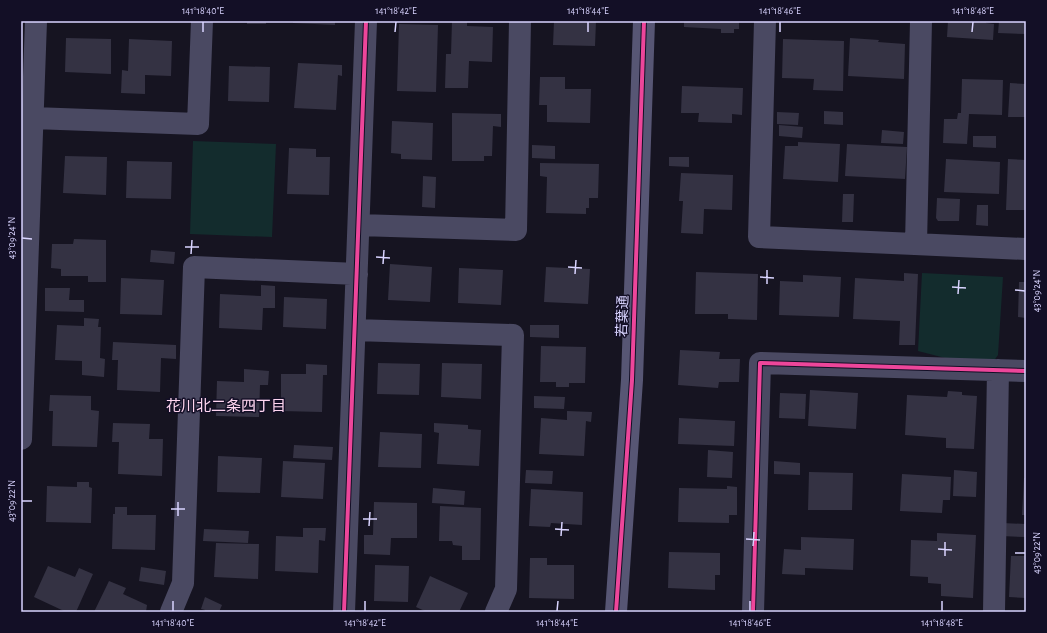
<svg xmlns="http://www.w3.org/2000/svg" width="1047" height="633" viewBox="0 0 1047 633" font-family="'Alegreya Sans','Noto Sans JP',sans-serif">
<style>
.green{fill:#132c2d}
.building{fill:#343243}
.lines{fill:none;stroke-linecap:round;stroke-linejoin:round}
.street{stroke:#4a4962;stroke-width:22}
.secondary{stroke:#575674;stroke-width:22}
.cycleway-casing{stroke:#130f26;stroke-width:6}
.cycleway{stroke:#ed469a;stroke-width:4}
.ticks{fill:none;stroke:#d9d4ff;stroke-width:1.5}
.labels{text-anchor:middle;dominant-baseline:central;stroke-width:3;stroke-linejoin:round;paint-order:stroke}
.street-label{font-size:14px;fill:#d9d4ff;stroke:#130f26}
.neighbourhood-label{font-size:15px;fill:#ffd6f0;stroke:#130f26}
.neatline{fill:none;stroke:#d9d4ff;stroke-width:1.5}
.ticks-label{font-size:10px;text-anchor:middle;fill:#d9d4ff}
</style>
<rect width="100%" height="100%" fill="#161421"/>
<!-- green -->
<path class="green" d="M193,141L276,144L272,237L190,234Z
M922,273L1003,277L998,355L988,369L918,351Z"/>
<!-- building -->
<path class="building" d="M247,21H266V24H247Z
M293,21H335V25L293,23Z
M452,21H467V26L493,27L492,62L469,61L468,88H445L446,54H451Z
M554,21H596L595,46L553,45Z
M684,21H739V29H734V33H721V29L684,27Z
M948,21H986V23L994,24L993,40L947,37Z
M999,21H1026V34L998,33Z
M399,24L438,25L436,92L397,91Z
M66,38L111,39V74L65,72Z
M850,38L879,40L878,42L905,44L904,79L848,76Z
M129,39L172,41L171,76L145,75V94L121,93L122,70L128,71Z
M783,39L844,41L843,91L813,90L814,79L782,78Z
M298,63L342,65V76L338,75L336,110L294,108Z
M229,66L270,67L269,102L228,101Z
M540,77H565V89H591L590,123L547,122V105H539Z
M962,79L1003,80L1002,115L969,114L967,144L943,143L944,119H957L958,113H961Z
M1010,83L1026,84V117H1008Z
M682,86L743,88L742,115L732,114V123L698,122L699,113H681Z
M824,111L843,112V125L824,124Z
M777,112L799,113L798,125L777,124Z
M452,113L501,114V127L493,126L492,156H484V161H452Z
M392,121L433,123L432,160L401,159V154L391,153Z
M779,125L803,127L802,138L779,136Z
M882,130L904,132L903,144L881,143Z
M973,136H996V148L973,147Z
M798,142L840,144L838,182L783,179L785,146H798Z
M847,144L907,147L905,179L845,176Z
M532,145L555,146V159L532,158Z
M289,148L316,149V157H330L329,195L287,194Z
M65,156L107,157L106,195L63,193Z
M669,157H689V167L669,166Z
M946,159L1000,162L999,194L944,192Z
M1008,159L1026,160V210H1006Z
M127,161L172,162L171,199L126,198Z
M540,163L599,164L598,198H589V208H586V214L546,213L547,177L540,176Z
M681,173L733,175L732,210L704,209L703,234L681,233L683,201H679Z
M423,176L436,177L435,208L422,207Z
M843,194H854L853,222H842Z
M937,198L960,199L959,221H938L936,218Z
M977,205H988V226L976,225Z
M74,239L106,240V282H88V276H61V269L51,268L52,244H73Z
M151,250L175,252L174,264L150,262Z
M390,264L432,267L430,302L388,300Z
M546,267L590,269L588,304L544,302Z
M459,268L503,270L501,305L458,303Z
M696,272L758,274L757,320L728,319V314H695Z
M904,273L918,274L915,345H899L900,321L853,319L855,278L904,281Z
M803,275L841,277L839,317L779,315L780,281L803,282Z
M121,278L164,280L162,315L120,314Z
M1019,282H1026V318L1018,317Z
M261,285L275,286V308H263L262,330L219,328L220,294L261,296Z
M45,288H70L69,300H84V312L45,311Z
M284,297L327,299L326,329L283,327Z
M84,318L99,319L98,327H101L100,358L105,359L104,377L82,375V361L55,360L57,325L84,326Z
M530,325H559V338L530,337Z
M113,342L176,345V359L161,358L160,392L117,390L118,360H112Z
M541,346L586,347L585,383H569V387H556V382H540Z
M680,350L720,352L719,359H740L739,382H719L718,388L678,385Z
M378,363L420,364L419,395L377,394Z
M442,363L482,364L481,399L441,397Z
M306,364L327,365V375H323L322,412L281,411V374H306Z
M244,369L269,371L268,385H260L259,417L216,416L217,381L244,382Z
M810,390L858,393L856,429L808,426Z
M948,391L962,392V395L977,396L974,449L946,448V438L905,435L907,395L947,397Z
M780,393L806,394L805,419L779,418Z
M50,395L91,396V410L99,411L97,447L52,446L53,411H49Z
M534,396L565,397L564,409L534,408Z
M567,411L592,412L591,422L586,421L584,456L539,454L541,418L567,420Z
M679,418L735,421L734,446L678,444Z
M113,423L150,424L149,439H163L162,476L118,474L119,442H112Z
M434,423L468,425V429L481,430L479,466L437,464L439,433L434,432Z
M380,432L422,434L421,468L378,467Z
M294,445L333,447L332,460L293,458Z
M708,450L733,452L732,478L707,477Z
M218,456L262,458L260,493L217,492Z
M283,461L325,463L323,499L281,497Z
M774,461L800,463V475L774,474Z
M526,470L553,471L552,484L525,483Z
M954,470L977,472L976,497L953,496Z
M809,472L853,473L852,510H808Z
M902,474L951,477L950,500H943L942,513L900,511Z
M1024,478H1026V515H1022Z
M77,482H89V487L92,488L91,523L46,522L47,486L77,487Z
M727,486L737,487V515H729V523L678,522L679,488L727,489Z
M433,488L465,491L464,505L432,503Z
M531,489L583,492L582,525L551,523L550,527L529,526Z
M374,502L417,503V538H391L390,555L364,554V535H373Z
M440,506L481,508L480,560H462V546L453,545L452,541H439Z
M115,507H127V515H156L155,550L112,549L113,514H115Z
M1002,523L1026,524L1025,537L1001,536Z
M303,528H326L325,541L319,540L318,573L275,571L276,536L303,537Z
M204,529L249,531L248,543L203,541Z
M937,533L976,535L973,598L941,596V584L928,583V577L910,576L911,540L937,541Z
M801,537L854,539L853,570L805,568V575L782,574L784,549L801,550Z
M216,543L259,544L258,579L214,577Z
M669,552L720,553V575H715V590L668,588Z
M1011,556H1026V598L1009,597Z
M530,558H547V565H574V599L529,598Z
M375,565L409,566L408,602L374,601Z
M48,566L75,577L79,568L93,574L76,612H66L34,597Z
M141,567L166,571L164,585L139,581Z
M430,576L468,593L459,612H427L416,607Z
M109,581L126,588L123,594L147,605L146,612H94Z
M205,597L222,605L219,612H204L205,610L201,609Z"/>
<g class="lines">
<!-- street -->
<path class="street" d="M765,21L759,237L1026,249
M33,118L198,124L202,21
M359,225L516,230L520,21
M916,244L921,21
M355,330L513,335L506,589L496,612
M21,439L36,21
M171,612L183,583L194,267L357,274
M344,612L366,21
M753,612L760,363L1026,371
M994,612L998,370"/>
<!-- secondary -->
<path class="secondary" d="M616,612L632,380L644,21"/>
<!-- cycleway casing -->
<g class="cycleway-casing">
<path id="cycleway" d="M344,612L366,21
M616,612L632,380L644,21
M753,612L760,363L1026,371"/>
</g>
<!-- cycleway -->
<use href="#cycleway" class="cycleway"/>
</g>
<!-- ticks -->
<path class="ticks" d="M203,32V22M395,32L396,22M588,32V22M780,32V22M972,32L973,22M22,238L32,239M185,247H199M191,254L192,240M376,257L390,258M383,264L384,250M568,267L582,268M575,274L576,260M760,277L774,278M767,284V270M952,287L966,288M1015,290L1025,291M958,294L959,280M22,501H32M171,509H185M178,516V502M363,519H377M369,526L370,512M555,529L569,530M561,536L562,522M746,539L760,540M753,546L754,532M938,549L952,550M1015,553H1025M945,556V542M173,611V601M365,611V601M557,611L558,601M750,611V601M942,611V601"/>
<g class="labels">
<!-- street labels -->
<g class="street-label">
<text transform="translate(623 316) rotate(-88)">若葉通</text>
</g>
<!-- neighbourhood labels -->
<g class="neighbourhood-label">
<text x="226" y="406">花川北二条四丁目</text>
</g>
</g>
<!-- border -->
<rect width="1047" height="633" fill="none" stroke="#130f26" stroke-width="44"/>
<rect x="22" y="22" width="1003" height="589" class="neatline"/>
<g class="ticks-label">
<text x="203" y="14">141°18'40"E</text>
<text x="396" y="14">141°18'42"E</text>
<text x="588" y="14">141°18'44"E</text>
<text x="780" y="14">141°18'46"E</text>
<text x="973" y="14">141°18'48"E</text>
<text transform="translate(11 238) rotate(-90)" y="4">43°09'24"N</text>
<text transform="translate(1036 291) rotate(-90)" y="4">43°09'24"N</text>
<text transform="translate(11 501) rotate(-90)" y="4">43°09'22"N</text>
<text transform="translate(1036 553) rotate(-90)" y="4">43°09'22"N</text>
<text x="173" y="626">141°18'40"E</text>
<text x="365" y="626">141°18'42"E</text>
<text x="557" y="626">141°18'44"E</text>
<text x="750" y="626">141°18'46"E</text>
<text x="942" y="626">141°18'48"E</text>
</g>
</svg>
